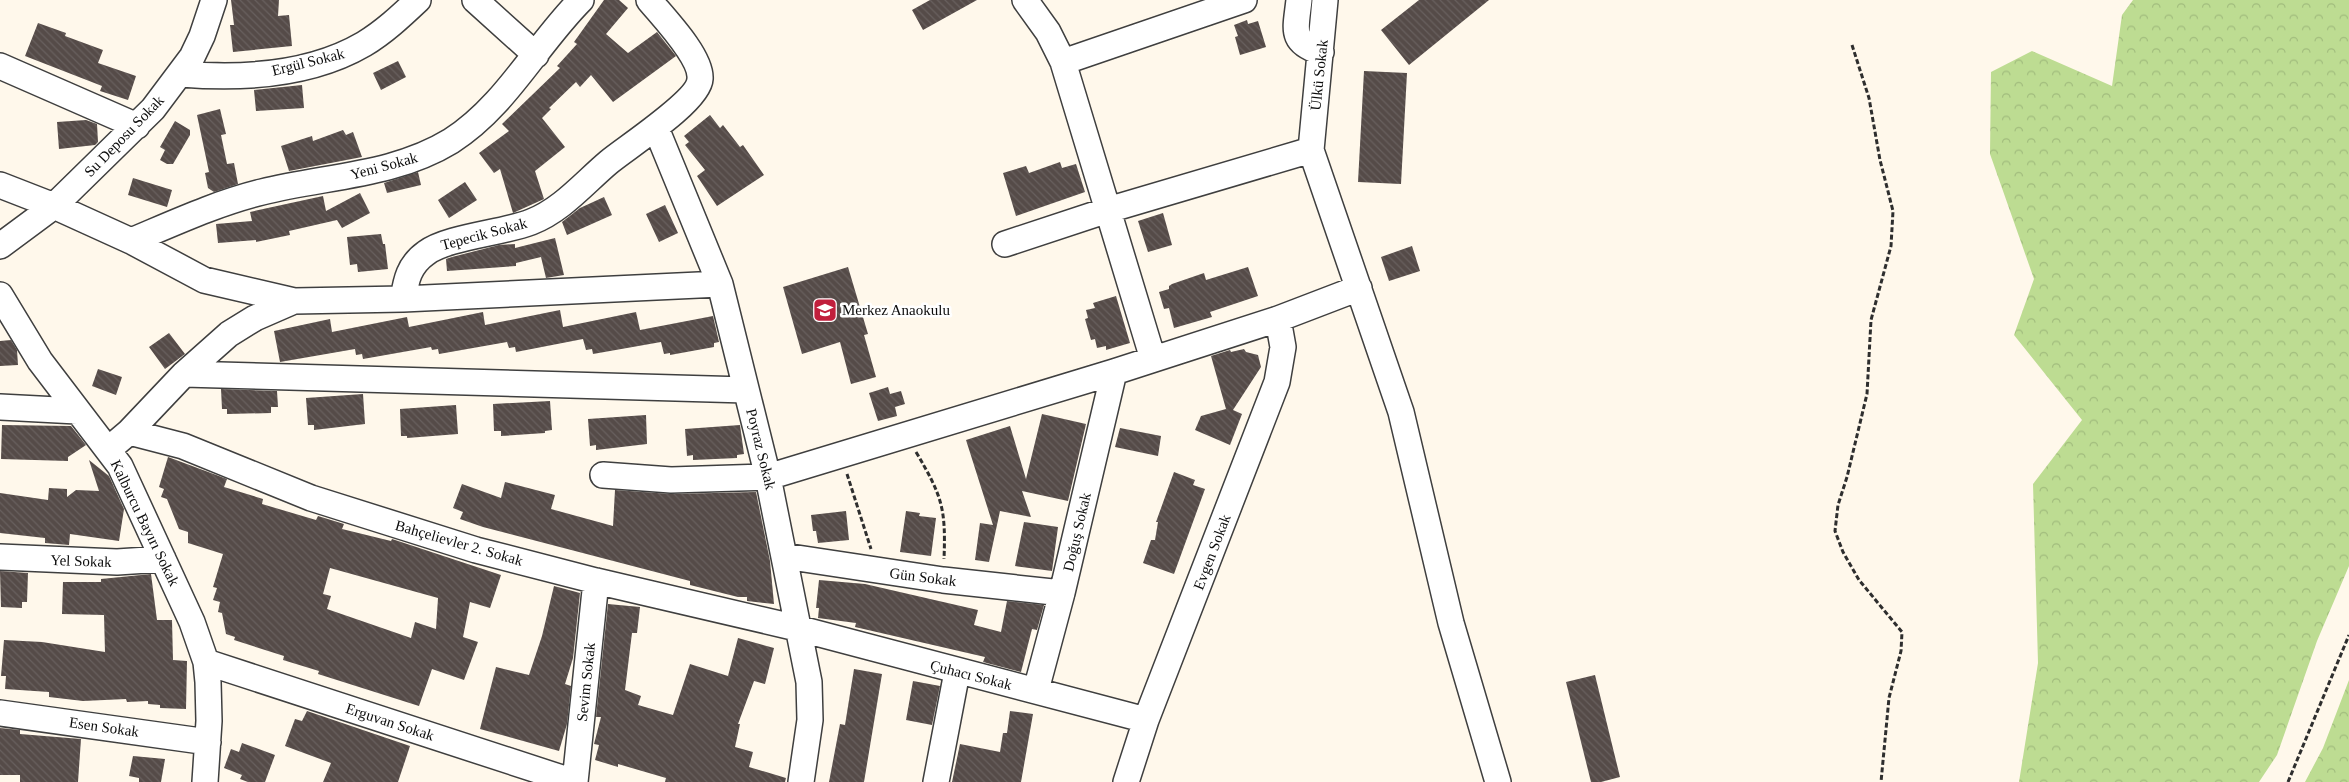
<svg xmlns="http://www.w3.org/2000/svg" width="2349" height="782" viewBox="0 0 2349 782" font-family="Georgia,serif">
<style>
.forest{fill:url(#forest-crowns)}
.building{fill:url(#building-back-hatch);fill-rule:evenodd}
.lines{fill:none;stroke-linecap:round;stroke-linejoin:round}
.minor-casing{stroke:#3f3f3f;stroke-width:28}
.path{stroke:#2e2e2e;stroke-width:3;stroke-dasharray:5 2.5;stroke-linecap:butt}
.minor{stroke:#fff;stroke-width:25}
.labels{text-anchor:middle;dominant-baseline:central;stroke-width:5;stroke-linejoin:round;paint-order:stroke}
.street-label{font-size:15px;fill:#0c0c0c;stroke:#fff}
.poi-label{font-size:15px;fill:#0c0c0c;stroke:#fff;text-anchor:start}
</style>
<defs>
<pattern id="forest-crowns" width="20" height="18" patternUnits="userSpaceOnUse" patternTransform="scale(1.25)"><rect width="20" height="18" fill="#bddc92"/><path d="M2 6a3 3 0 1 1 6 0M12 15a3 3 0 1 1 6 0" fill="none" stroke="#a1bc7d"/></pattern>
<pattern id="building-back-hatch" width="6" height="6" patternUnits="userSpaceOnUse" patternTransform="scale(1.25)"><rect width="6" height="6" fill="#554b48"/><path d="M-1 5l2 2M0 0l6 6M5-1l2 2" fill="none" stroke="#68605e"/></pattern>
</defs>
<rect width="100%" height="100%" fill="#fff8eb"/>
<!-- forest -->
<path class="forest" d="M2133,0H2349V566L2317,641L2277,755L2259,782H2019L2038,663L2033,484L2082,420L2014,335L2034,279L1990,154L1991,72L2032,51L2112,86L2122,15Z
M2349,680V782H2305L2323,748Z"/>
<!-- building -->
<path class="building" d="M231,0H279L278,16L289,15L292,46L233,52L230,25H234Z
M604,0H619L628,8L606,34L628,53L657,32L676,56L613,102L591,75L580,87L576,82L549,108L551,109L542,118L565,147L535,171L544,199L513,213L500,169L494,173L479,153L509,131L502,124L560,68L557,66L577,44L574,42Z
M930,0H977L923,30L912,10Z
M1419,0H1489L1409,65L1381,30Z
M1247,20L1248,24L1258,21L1266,47L1240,55L1235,37L1238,36L1234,25Z
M38,23L66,33L65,36L103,50L98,63L136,76L128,100L100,91L102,86L25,56Z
M398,61L406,77L381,90L373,73Z
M1364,71L1407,73L1401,184L1358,182Z
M302,85L304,108L256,111L254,90Z
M220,109L226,134L221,135L227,164L234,163L238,184L214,192L208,188L205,173L209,172L197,115Z
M710,115L720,128L723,125L740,147L743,145L764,175L717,206L697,176L705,170L685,145L689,142L684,136Z
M86,120L97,124L98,142L95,145L59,149L57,122Z
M175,121L190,130V135L173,164H167L160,160L165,150L160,147Z
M343,130L346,135L353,132L362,157L289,171L281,146L312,136L313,141Z
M1060,162L1062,168L1076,164L1085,192L1016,216L1003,173L1026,166L1029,173Z
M418,172L421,185L387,193L384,183Z
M133,178L172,190L167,207L128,195Z
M465,182L477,200L449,218L438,200Z
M360,193L370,213L342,228L337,220L289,231L290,235L256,242V240L218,243L216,224L252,221L250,212L323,196L326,211Z
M604,197L612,215L567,235L562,222L580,208Z
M665,205L678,233L659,242L646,214Z
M1163,213L1172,245L1148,252L1138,221Z
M381,234L383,244H385L388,269L358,272L357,264L350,265L347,237Z
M555,238L564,275L546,278L541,257L516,263V266L447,271L446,259L452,257L499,245L515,244V248Z
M1412,246L1420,271L1389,281L1381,257Z
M848,267L868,334L864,335L876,377L851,384L840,342L802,354L783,287Z
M1248,267L1258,296L1210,312L1212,317L1174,328L1169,308L1164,309L1159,292L1169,289V286L1172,284L1204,273L1206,280Z
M1116,296L1130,343L1106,350V346L1097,348L1095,339L1091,340L1085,319L1088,318L1086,310L1095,308L1093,303Z
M560,310L563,327L636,312L640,330L713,316L719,342L714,343V347L670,355V353L664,354L661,342L593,354L592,349L586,350L583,339L516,352L515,347L509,348L507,342L439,354L438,349L432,350L431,347L363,359L362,354L356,355L355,349L280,362L274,331L330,319L332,332L407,317L409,327L483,312L485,325Z
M169,333L185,354L165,369L149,347Z
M11,340L17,350L18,365L0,366V341Z
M1244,349L1246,352L1258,355L1261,367L1233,410L1242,414L1230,445L1195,430L1201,416L1226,409L1211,356L1230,350L1231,352Z
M98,369L122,377L116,395L92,386Z
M888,387L890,394L901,391L905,404L895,407L897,416L878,421L869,393Z
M221,389L277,391L278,407H271V413L227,414V409H222Z
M363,394L365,424L314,430V425H308L306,398Z
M550,401L552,430L545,431V433L501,436V431H494L493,404Z
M456,405L458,434L407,438V436H401L400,409Z
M1042,414L1086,424L1068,501L1022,491L1031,517L1000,511L989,562L975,560L980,523L993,525L966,440L1010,426L1026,479Z
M646,415L647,444L596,450V445L590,446L588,419Z
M2,425L71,426L86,445L68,457V461L1,459Z
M740,425L744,454L737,455V458L693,460V455L687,456L685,429Z
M1120,428L1161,436L1158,456L1115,447Z
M168,457L227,479L224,487L263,499L262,504L316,520L318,516L344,524L342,529L391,541L392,539L501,575L490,608L470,602L463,637L478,642L464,680L432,669L419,706L318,674L319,671L283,660L284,656L234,640L235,637L226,634L222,613L218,612L220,602L213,600L217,588L213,587L223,554L188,543V532L179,529L167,499L161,497L164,489L159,487ZM330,568L438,598L436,629L415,622L411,638L327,609L331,596L323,594Z
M89,460L109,476L124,509L119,541L70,534L69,545L45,543V538L0,533V493L48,500L49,488L67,489V497L76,490L99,491Z
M1174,472L1195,480L1193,485L1205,489L1174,574L1143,563L1151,540H1155L1158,522H1156Z
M505,482L555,495L551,509L613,526L615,490L671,494L756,492L770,561L774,604L747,601V597H738L690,585V581L483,527L460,519L463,512L453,508L462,484L501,498Z
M846,511L849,540L818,543L816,531H813L811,515Z
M906,511L920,513L919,516L936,518L931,556L900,552Z
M1024,522L1058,527L1052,571L1015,566Z
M0,571L28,573L27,602H22V608L1,607Z
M151,574L157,620H172L173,660L187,661L186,709L160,708V705L148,704V701L127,702L126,699L83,701L49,697V692L5,689L6,676H1L4,640L42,642L105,652L104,615L62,614L63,582H101V579Z
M819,580L865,584L978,610L974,625L1001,632L1007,601L1044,605L1037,630L1032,629L1021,672L983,662L985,657L855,627L856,623L818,618L819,608H816Z
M554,586L580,593L573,658L565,684L571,686L567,724L559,751L480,729L496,667L529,675L542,636Z
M608,604L640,607L637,633H632L625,690L641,696L638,705L673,715L690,664L728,676L738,638L774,648L765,684L754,681L738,724H740L735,747L753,752L749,767L786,778L785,782H665L666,778L618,764V767L595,760L599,745L594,744L601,717H596Z
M854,669L882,674L864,782H829L840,724L845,725Z
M1595,675L1620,777L1601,782H1591L1566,682Z
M913,681L940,686L932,725L906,720Z
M307,711L410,746L398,782H323L331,763L285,746L295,719L302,721Z
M1010,711L1033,714L1021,782H952L960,744L1000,752L1003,733H1007Z
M0,728L20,730V734L81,739L78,782H20V775H0Z
M242,743L275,755L265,782H248L240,779L242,775L224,768L231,749L239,752Z
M133,756L165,759L161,782H139V778L129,776Z"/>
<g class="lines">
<!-- minor casing -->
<g class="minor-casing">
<path id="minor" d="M475,0L536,55
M1025,0L1048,32L1063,62L1153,359
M1299,0C1296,29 1289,42 1321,52
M1325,0L1311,150L1401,412L1451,623L1498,782
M1063,62L1244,0
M0,66L137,126
M181,74C241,79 311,75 364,44C384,32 401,16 418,0
M656,128L720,284L768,477L809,682L810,720L801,782
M0,185L54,206L131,241L204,280L294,301
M131,241C174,223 217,203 262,192C325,176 394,176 451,141C506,106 536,45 581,0
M1005,244L1108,210L1311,150
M0,246L54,206L153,109L192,57L202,36L214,0
M0,295L40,361L120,466L192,622L206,662L208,682L209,721L205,782
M403,299C406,280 409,265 426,253C447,237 503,233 531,222C562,210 584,183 609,162C627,147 699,101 700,79C702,57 663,17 649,0
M184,374L746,390
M0,407L77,411
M129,432L183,446L311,498L476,550L596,581L797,628L1146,720
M109,449L129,432L184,374L229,334L255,318L294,301L403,299L720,284
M603,475L671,480L768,477L1114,372L1278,319L1359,288
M784,556L943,580L1062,593
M0,557L117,562L163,559
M206,662L574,782
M1036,690L1062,593L1114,372
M0,713L208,742
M575,782L596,581
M936,782L957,672
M1126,782L1146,720L1277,382L1283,347L1278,319"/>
</g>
<!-- path -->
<path class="path" d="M1852,45L1869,98L1880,160L1893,211L1891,246L1871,320L1867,394L1847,477L1838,505L1835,531L1843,552L1859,580L1902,632L1901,651L1889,698L1881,782
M916,452C942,496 946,508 944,559
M847,474L871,549
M2288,782L2349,635"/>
<!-- minor -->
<use href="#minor" class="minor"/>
</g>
<!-- icons -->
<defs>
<g id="school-square" transform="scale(1.25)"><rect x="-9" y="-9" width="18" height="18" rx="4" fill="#c11f3c" stroke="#fff"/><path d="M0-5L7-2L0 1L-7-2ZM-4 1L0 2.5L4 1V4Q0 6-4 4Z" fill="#fff"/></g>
</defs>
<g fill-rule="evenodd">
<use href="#school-square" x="825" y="310"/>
</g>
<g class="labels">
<!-- street labels -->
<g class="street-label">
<text transform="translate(308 62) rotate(-14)">Ergül Sokak</text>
<text transform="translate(1319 75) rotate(-84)">Ülkü Sokak</text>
<text transform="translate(124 136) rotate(-46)">Su Deposu Sokak</text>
<text transform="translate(384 166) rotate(-15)">Yeni Sokak</text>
<text transform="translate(484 234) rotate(-15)">Tepecik Sokak</text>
<text transform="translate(761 449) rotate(76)">Poyraz Sokak</text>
<text transform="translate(145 523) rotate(64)">Kalburcu Bayırı Sokak</text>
<text transform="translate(1077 532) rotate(-77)">Doğuş Sokak</text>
<text transform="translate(459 543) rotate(16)">Bahçelievler 2. Sokak</text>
<text transform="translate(1212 552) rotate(-69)">Evgen Sokak</text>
<text transform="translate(81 561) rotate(2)">Yel Sokak</text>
<text transform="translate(923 577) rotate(7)">Gün Sokak</text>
<text transform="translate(971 675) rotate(14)">Çuhacı Sokak</text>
<text transform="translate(586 682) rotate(-84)">Sevim Sokak</text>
<text transform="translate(390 722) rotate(18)">Erguvan Sokak</text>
<text transform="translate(104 727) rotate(8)">Esen Sokak</text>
</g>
<!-- poi labels -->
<g class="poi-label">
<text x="842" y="310">Merkez Anaokulu</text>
</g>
</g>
</svg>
